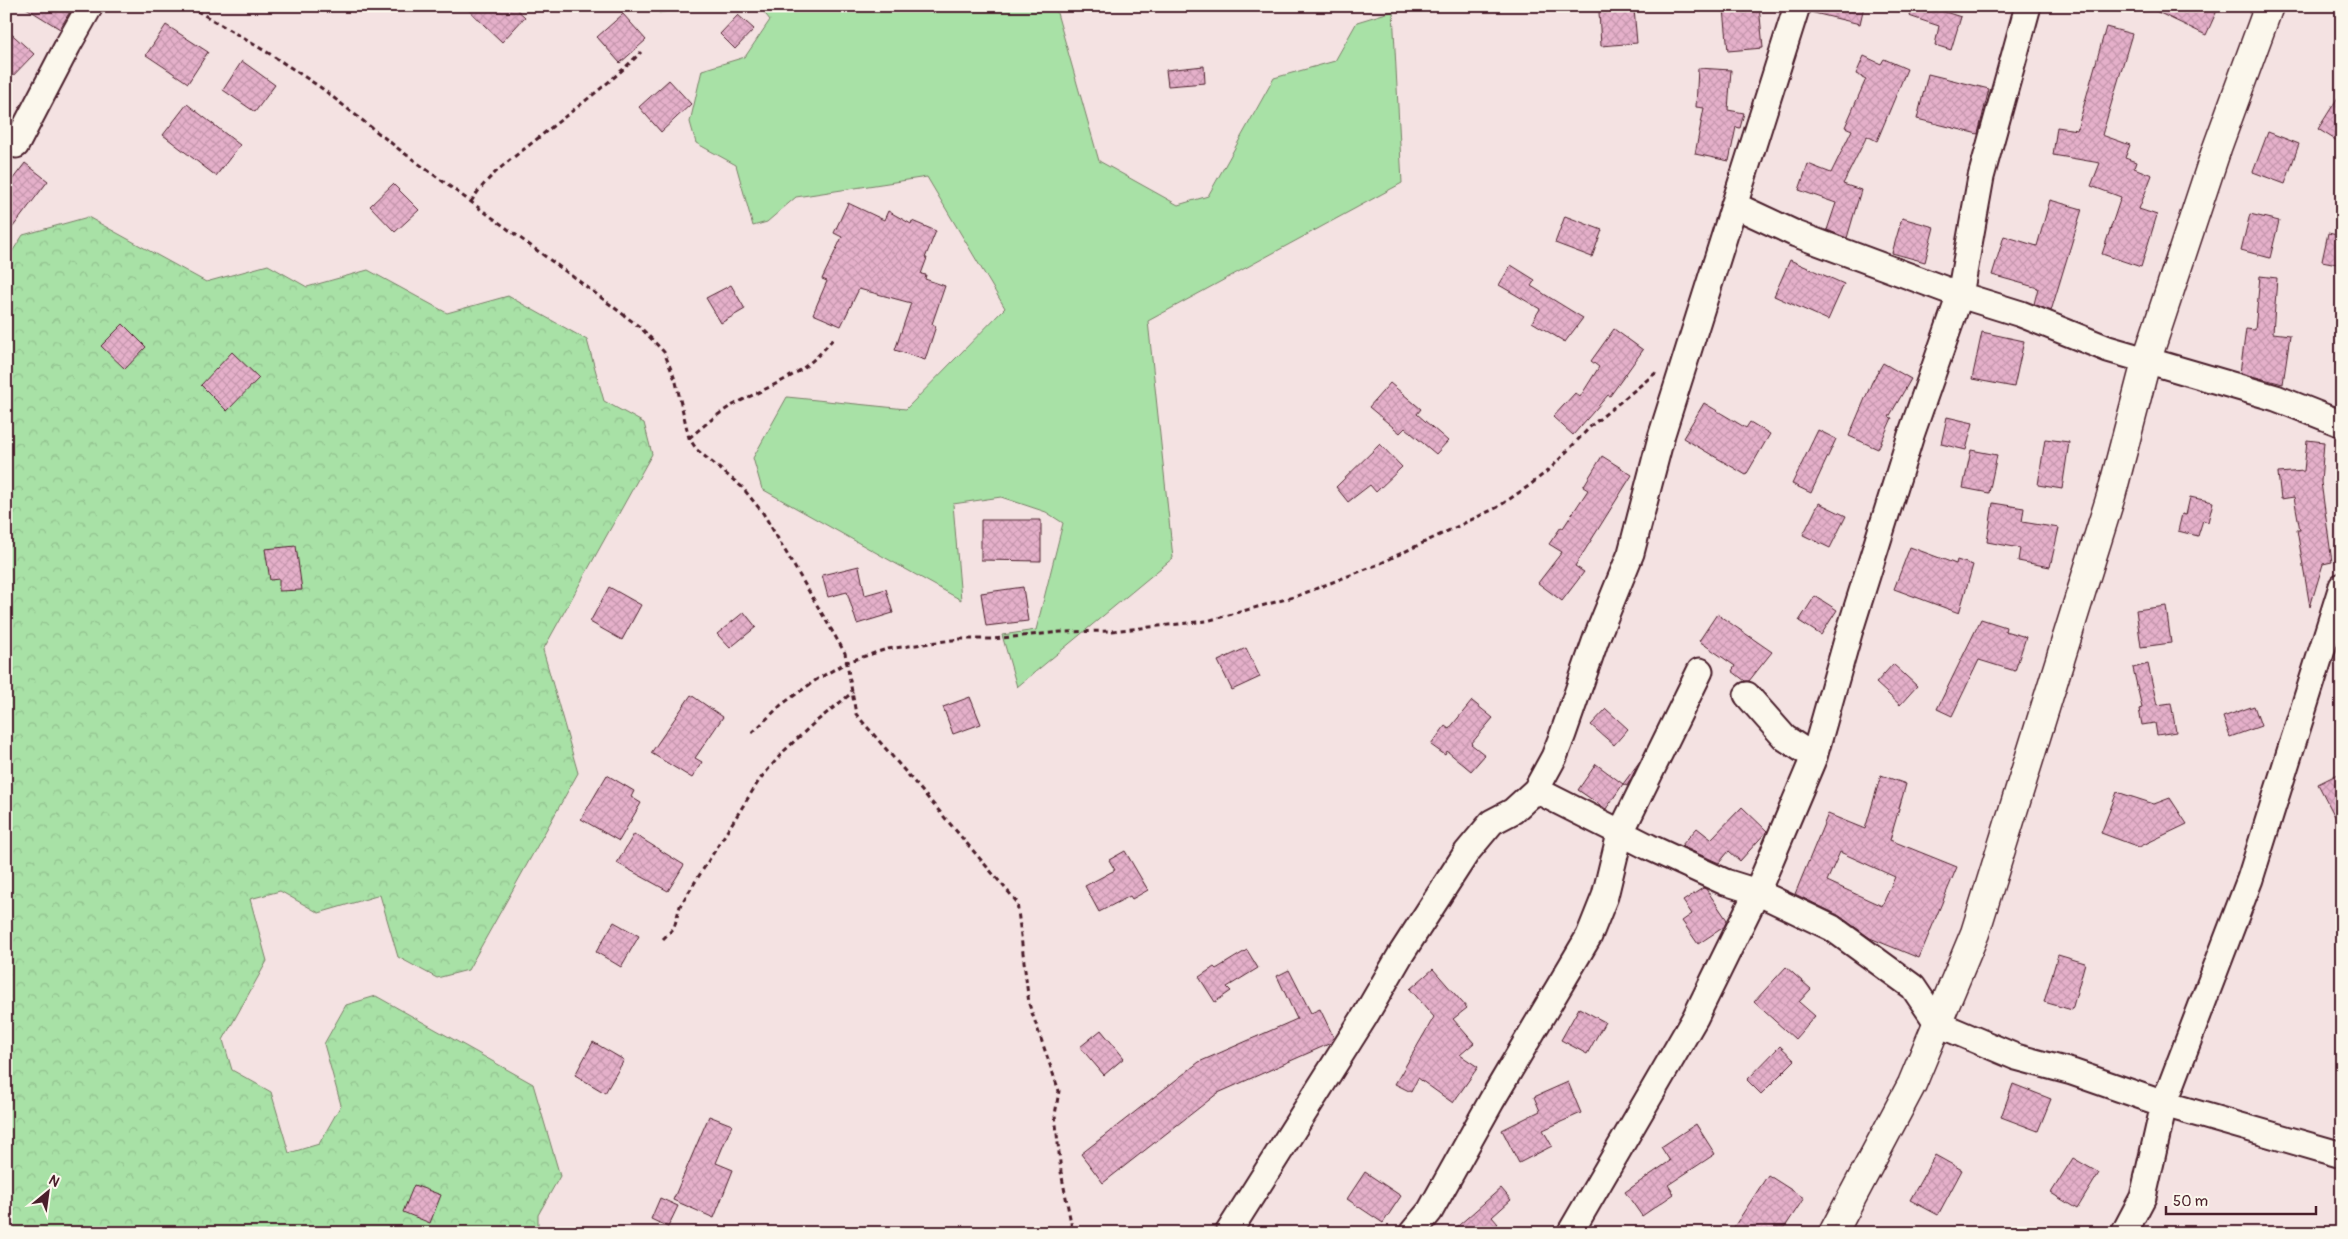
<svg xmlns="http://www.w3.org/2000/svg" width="2348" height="1239" viewBox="0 0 2348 1239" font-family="Pangolin,sans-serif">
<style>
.green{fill:#a8e1a6;stroke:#798068}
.forest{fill:url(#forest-crowns);stroke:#798068}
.building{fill:url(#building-cross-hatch);stroke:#4a1f2b;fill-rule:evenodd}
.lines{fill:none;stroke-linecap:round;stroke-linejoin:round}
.minor-casing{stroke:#4a1f2b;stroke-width:29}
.major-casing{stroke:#4a1f2b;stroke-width:31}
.path{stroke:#4a1f2b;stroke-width:3;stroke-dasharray:5 4;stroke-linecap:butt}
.minor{stroke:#fbf7ec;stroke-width:25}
.major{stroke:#fbf7ec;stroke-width:28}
</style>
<defs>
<pattern id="forest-crowns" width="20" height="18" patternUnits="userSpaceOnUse" patternTransform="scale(1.25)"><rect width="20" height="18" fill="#a8e1a6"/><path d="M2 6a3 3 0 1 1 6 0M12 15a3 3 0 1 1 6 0" fill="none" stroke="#92c18f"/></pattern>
<pattern id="building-cross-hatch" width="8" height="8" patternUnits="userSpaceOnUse" patternTransform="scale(1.25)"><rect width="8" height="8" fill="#e5b0ca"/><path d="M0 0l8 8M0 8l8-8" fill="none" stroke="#c697ae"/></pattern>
</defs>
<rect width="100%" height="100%" fill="#f4e2e2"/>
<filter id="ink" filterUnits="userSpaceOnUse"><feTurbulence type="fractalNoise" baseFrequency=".02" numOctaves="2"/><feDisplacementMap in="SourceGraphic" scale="10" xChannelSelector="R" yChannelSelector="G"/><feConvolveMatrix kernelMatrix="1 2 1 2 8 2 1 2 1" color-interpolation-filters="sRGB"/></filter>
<g filter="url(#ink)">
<!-- green -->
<path class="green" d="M658,6H699L659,13Z
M759,6H1055L1099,161L1178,205L1208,196L1274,78L1335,61L1357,22L1393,11L1402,183L1148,321L1173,558L1017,687L1002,635L1036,630L1063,523L1046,512L1001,497L953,504L961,600L762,489L753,458L787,397L906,409L1005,308L927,177L796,197L767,222L753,226L736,165L696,143L690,122L702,70L745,57L770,20Z"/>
<!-- forest -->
<path class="forest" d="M88,217L206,282L268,265L307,287L368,270L447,313L508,296L587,340L604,401L644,423L652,454L543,650L578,773L468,970L437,978L398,957L380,895L319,913L280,891L250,899L267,961L223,1040L232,1070L271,1092L289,1153L319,1144L341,1105L324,1044L346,1005L376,996L533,1084L560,1176L538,1215V1233H6V261L23,235Z"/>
<!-- building -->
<path class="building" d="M23,6H73L60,29Z
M464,6H513L525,17L502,42Z
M1759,6L1763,48L1728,51L1724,9Z
M1811,6H1864L1860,24L1810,12Z
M1912,6H1926L1961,17L1951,50L1935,45L1939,26L1909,16Z
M2145,6H2219L2206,35Z
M1634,9L1637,43L1601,46L1599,12Z
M623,14L646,40L620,63L597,37Z
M738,15L754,29L735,49L720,34Z
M166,25L208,52L188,83L146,55Z
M2106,27L2132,34L2102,135L2130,145L2125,158L2136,162L2134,168L2152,175L2139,209L2157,215L2141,267L2102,254L2121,197L2091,186L2100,163L2053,155L2057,127L2077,130Z
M6,29L34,54L6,83Z
M1864,56L1881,64L1884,59L1907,69L1877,141L1867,136L1843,184L1861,190L1847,238L1827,230L1836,203L1799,190L1808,164L1831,173L1852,130L1845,127L1866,79L1856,74Z
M242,61L275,85L255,112L223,90Z
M1204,66L1205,83L1168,86L1166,70Z
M1698,68L1731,70L1728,110L1744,113L1740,128L1736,127L1729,161L1695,154L1704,108L1696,107Z
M1928,74L1989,89L1978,134L1917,119Z
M669,80L691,104L661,132L639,107Z
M2342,91V144L2318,129Z
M187,104L240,145L216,176L163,135Z
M2268,132L2299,144L2285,184L2253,172Z
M25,163L48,181L6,236V188Z
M393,184L419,210L395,232L370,206Z
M2050,200L2082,209L2051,311L2034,304L2038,288L1992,275L2004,236L2037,246Z
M848,203L884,220L888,211L911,224L912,221L936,231L925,258H927L921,274L926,275L925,279L945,286L932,324L936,326L925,360L895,350L911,303L859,289L841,326L813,314L827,281L822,279L842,237L834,233Z
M2250,214L2279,221L2270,258L2241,250Z
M1565,216L1602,230L1592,257L1555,243Z
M1902,218L1934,227L1925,262L1892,253Z
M2328,233L2342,236V265L2322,261Z
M1790,260L1844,284L1828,320L1774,296Z
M1511,265L1535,280L1531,286L1583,318L1565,342L1532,322L1540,309L1499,285Z
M2260,276L2277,278L2273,333L2290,335L2283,384L2240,373L2246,329L2255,330Z
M731,285L745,309L721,323L706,298Z
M123,324L146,347L125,369L101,346Z
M1614,329L1643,350L1610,396L1608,395L1573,435L1553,417L1575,393L1580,397L1599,367L1591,361Z
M1982,332L2024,341L2014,387L1972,379Z
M232,352L259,378L227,411L201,385Z
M1883,363L1911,379L1889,417L1892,418L1878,449L1849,436L1872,382Z
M1390,383L1421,409L1417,414L1448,441L1436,454L1405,428L1400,433L1369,407Z
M1704,403L1746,428L1750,422L1770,434L1746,475L1683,438Z
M1947,417L1973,423L1966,450L1941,444Z
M1818,430L1836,439L1811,493L1792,484Z
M2045,439L2069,442L2062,489L2038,485Z
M2307,440L2324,442L2321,482L2332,562L2323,564L2310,607L2297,530H2300L2294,497L2281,499L2278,473L2304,471Z
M1380,444L1402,467L1376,492L1370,485L1348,502L1336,487Z
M1971,450L1997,455L1989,493L1963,488Z
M1602,456L1632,475L1575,566L1584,572L1562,601L1538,583L1562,552L1549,544L1561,527L1563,528L1588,490L1583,487Z
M2190,497L2213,502L2208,522L2203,520L2198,536L2178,531L2182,514L2186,515Z
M1819,503L1846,516L1830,548L1803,535Z
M1993,503L2024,508L2022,522L2059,528L2050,567L2018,561L2020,548L1987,542Z
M981,520H1041V561L981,560Z
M296,546L302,590L279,591V579L270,580L265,549Z
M1910,547L1956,564L1957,560L1973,565L1959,613L1894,589Z
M859,566L865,595L886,589L893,613L857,624L847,592L828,597L822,575Z
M609,587L641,605L622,640L590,622Z
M1023,587L1028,621L986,626L981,593Z
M1815,596L1837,610L1821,635L1799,621Z
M2166,606L2171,643L2141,647L2136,610Z
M744,612L756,627L730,648L717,634Z
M1717,614L1772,652L1749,681H1745L1732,671L1735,666L1699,641Z
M1981,619L2006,627L2005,631L2026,637L2015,671L1979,660L1952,716L1937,709Z
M1246,648L1260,677L1232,690L1218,661Z
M1893,664L1917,686L1900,705L1876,683Z
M2148,664L2157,705L2171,703L2176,732L2157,735L2155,723L2142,725L2139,709L2142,708L2133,668Z
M691,695L723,717L695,758L702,762L692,778L651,753Z
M970,697L981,724L953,734L943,707Z
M1472,701L1493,718L1471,744L1485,755L1471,771L1447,751L1445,755L1431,745L1445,726L1449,729Z
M2254,706L2261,726L2230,737L2223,717Z
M1606,709L1628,729L1614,745L1591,725Z
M1640,761L1627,786L1623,784Z
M1596,764L1623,784L1606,809L1578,790Z
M2342,772V830L2318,784Z
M607,775L634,791L631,797L641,803L619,841L581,819Z
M1881,775L1906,784L1890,840L1957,867L1919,958L1870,938L1838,915L1795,894L1828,814L1865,829ZM1840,852L1895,877L1882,906L1827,881Z
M2117,792L2154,804L2170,798L2187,824L2139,847L2101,833Z
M1742,807L1767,831L1740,861L1729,851L1719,863L1681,846L1697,828L1711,839Z
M634,834L684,865L668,891L617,863Z
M1125,851L1148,890L1132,899L1130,896L1099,912L1085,886L1115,870L1109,860Z
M1703,888L1706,889L1727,920L1724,927L1698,944L1682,921L1692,914L1683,901Z
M614,922L639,936L621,967L596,952Z
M1247,950L1258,968L1227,987L1231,991L1215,1002L1199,977L1214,967L1216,969Z
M2058,955L2085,963L2072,1010L2044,1002Z
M1786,967L1811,989L1799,1002L1815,1016L1795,1039L1754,1002Z
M1433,969L1467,1008L1453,1019L1474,1043L1460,1055L1478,1067L1453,1103L1418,1078L1411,1092L1395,1084L1434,1017L1410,989Z
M1289,970L1311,1013L1320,1009L1334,1038L1331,1043L1218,1093L1103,1183L1081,1154L1199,1062L1297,1019L1277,976Z
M1579,1008L1605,1022L1587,1054L1561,1040Z
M1101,1030L1124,1058L1104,1075L1080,1047Z
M593,1042L624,1060L605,1093L575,1075Z
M1780,1046L1795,1060L1761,1094L1747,1080Z
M1568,1082L1581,1113L1543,1130L1552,1146L1519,1163L1502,1130L1540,1111L1534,1097Z
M2013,1084L2051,1099L2038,1131L2001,1117Z
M709,1116L732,1125L716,1163L733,1170L714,1218L673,1200Z
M1696,1124L1715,1154L1668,1185L1674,1194L1642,1216L1625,1192L1670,1161L1661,1147Z
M1935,1155L1962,1170L1938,1215L1910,1200Z
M2073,1158L2099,1173L2077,1209L2051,1193Z
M1365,1172L1401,1196L1383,1223L1347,1199Z
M1768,1175L1804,1198L1781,1233H1730Z
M414,1185L441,1195L430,1223L403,1212Z
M1501,1188L1511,1200L1492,1217L1498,1224L1488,1233H1450Z
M660,1198L678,1206L668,1227L651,1219Z"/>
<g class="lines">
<!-- minor casing -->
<g class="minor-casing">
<path id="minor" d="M1797,6L1662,434L1631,553L1596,639L1563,734L1554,757L1536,790L1649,847L1725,882L1757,892L1832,928L1913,987L1938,1024L2016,1057L2072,1072L2164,1104L2342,1155
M16,145L68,45L90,6
M1734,205L1796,234L1960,295L2021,314L2108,349L2276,398L2342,424
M1747,695L1785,738L1814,757
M1228,1233L1365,1016L1401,954L1467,852L1492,822L1513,811L1536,790
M1412,1233L1430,1211L1492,1100L1589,936L1605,896L1620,834L1700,671
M1570,1233L1695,1018L1757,892L1814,757L1849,633L1911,435L1960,295L1981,177L2028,6
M2124,1233L2143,1197L2164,1104L2250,879L2342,586"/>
</g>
<!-- major casing -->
<g class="major-casing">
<path id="major" d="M1833,1233L1912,1084L1975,933L2111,496L2146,362L2217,148L2269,6"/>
</g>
<!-- path -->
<path class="path" d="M189,6L270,54L320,87L400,150L591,290L641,328L664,352L676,382L689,438L697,450L742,487L763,513L845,653L856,714L1017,902L1029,1004L1059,1091L1055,1115L1061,1172L1073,1233
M471,202C488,174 512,159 537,139C572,110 609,85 641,52
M689,438C704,426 719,412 735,404C778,381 804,377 835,336
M752,733L781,705L816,680L847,662L887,649L960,639H993L1061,632L1112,631L1207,621L1297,596L1379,564L1498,507L1530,485L1552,467L1592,425L1658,371
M663,939L674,928L680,906L760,779L784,751L813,724L853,692"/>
<!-- minor -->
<use href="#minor" class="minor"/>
<!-- major -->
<use href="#major" class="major"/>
</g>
</g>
<!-- margin -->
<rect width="2348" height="1239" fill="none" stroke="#fbf7ec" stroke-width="25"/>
<rect x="12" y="12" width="2323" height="1214" fill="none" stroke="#4a1f2b" stroke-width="2" filter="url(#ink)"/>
<!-- north arrow -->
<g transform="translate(48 1192) rotate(29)" stroke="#fbf7ec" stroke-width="4" paint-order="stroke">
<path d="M0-4L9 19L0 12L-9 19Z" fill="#4a1f2b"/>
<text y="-8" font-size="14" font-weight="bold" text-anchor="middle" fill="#4a1f2b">N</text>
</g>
<!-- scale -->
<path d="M2166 1206v8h150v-8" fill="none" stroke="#4a1f2b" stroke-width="2.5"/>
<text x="2173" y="1206" font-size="15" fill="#4a1f2b" stroke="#fbf7ec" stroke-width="4" paint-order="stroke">50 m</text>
</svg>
